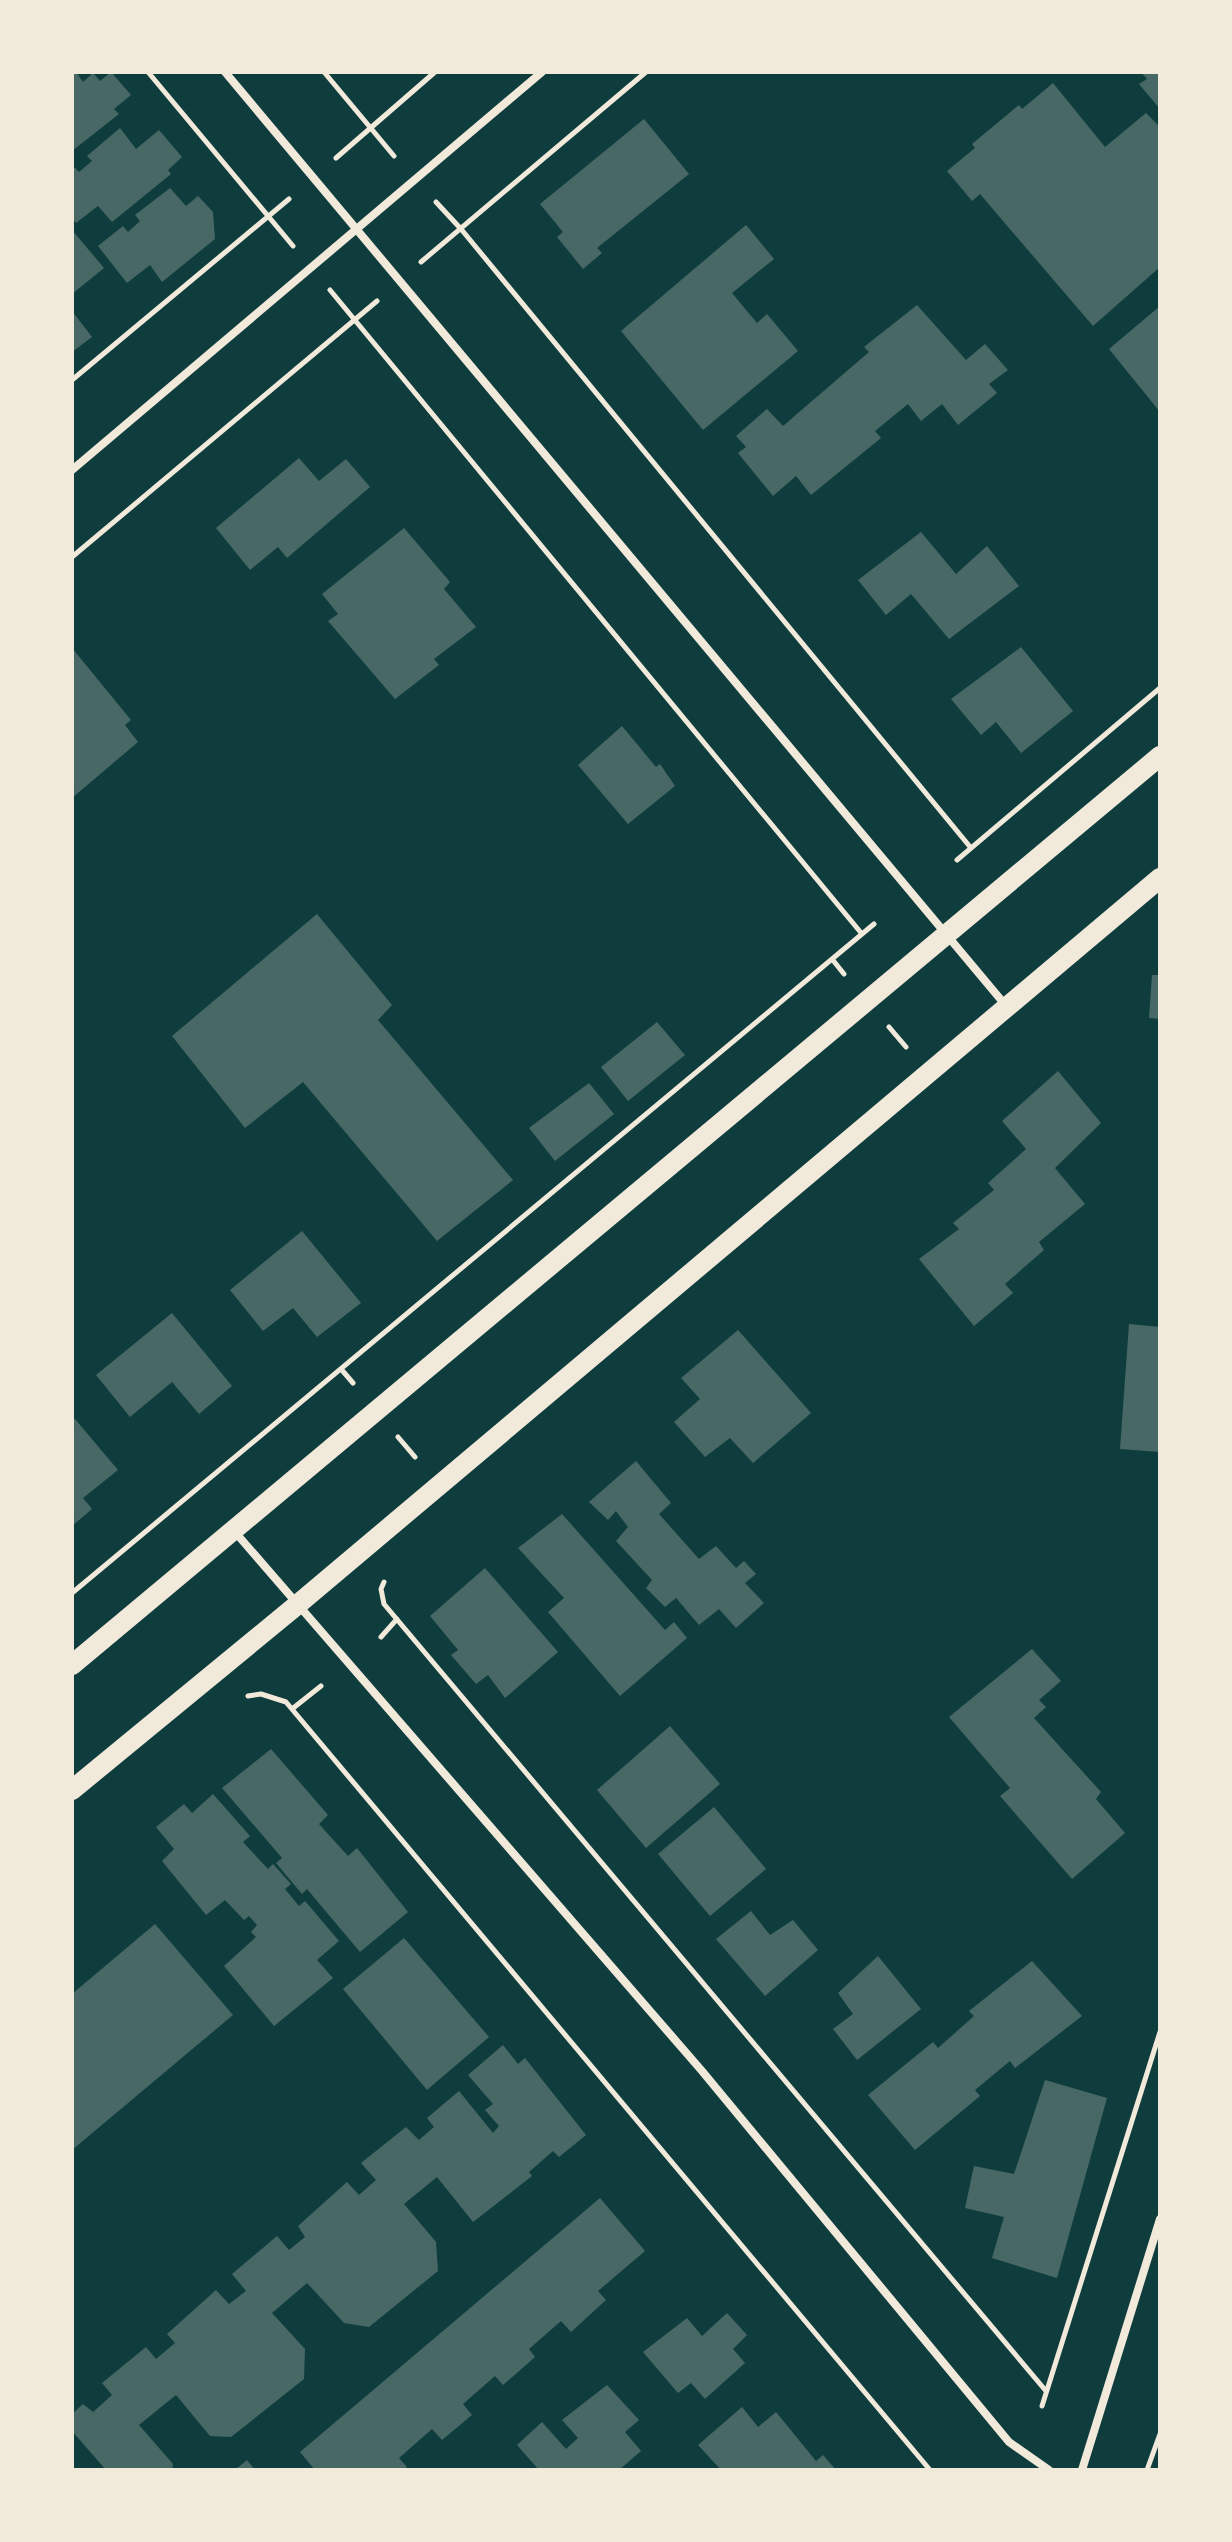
<svg xmlns="http://www.w3.org/2000/svg" width="1232" height="2542" viewBox="0 0 1232 2542" font-family="Arial,sans-serif">
<style>
.building{fill:#486865}
.lines{fill:none;stroke-linecap:round;stroke-linejoin:round}
.path{stroke:#f1e9da;stroke-width:5}
.minor{stroke:#f1e9da;stroke-width:8}
.primary{stroke:#f1e9da;stroke-width:20}
</style>
<rect width="100%" height="100%" fill="#0f3d3e"/>
<!-- building -->
<path class="building" d="M72,72H76L83,82L93,73L100,81L111,72L131,95L114,109L119,114L72,151Z
M1141,72H1160V109L1139,84L1147,79Z
M1053,83L1105,147L1146,113L1160,127V267L1093,326L980,194L972,201L947,171L975,148L972,144L1019,105L1022,109Z
M644,119L689,174L597,248L602,253L583,269L557,237L563,232L540,204Z
M120,128L136,149L159,130L182,157L168,170L171,174L112,222L98,206L76,223L72,218V165L79,172L92,161L87,156Z
M170,188L186,206L198,196L213,212L215,239L162,282L150,265L127,283L98,246L123,226L128,232L140,221L135,215Z
M746,225L774,259L732,293L757,323L767,314L798,351L703,430L621,331Z
M72,230L104,268L72,294Z
M917,305L966,360L985,344L1008,370L989,384L997,393L958,425L942,404L921,421L908,404L875,431L881,438L811,495L796,476L773,496L738,453L746,447L736,436L767,409L783,426L869,352L864,347Z
M1160,306V412L1109,349Z
M72,311L92,337L72,352Z
M299,458L319,481L346,459L370,487L287,558L278,547L250,570L216,528Z
M404,528L450,582L444,589L476,627L434,659L439,665L395,699L328,621L338,614L322,594Z
M921,532L956,574L987,546L1019,586L949,639L911,594L886,615L858,580Z
M1021,647L1073,711L1021,753L996,722L981,735L951,699Z
M72,648L131,720L125,725L138,742L72,798Z
M622,726L656,767L660,764L675,786L628,824L578,765Z
M317,914L392,1005L378,1020L513,1180L437,1241L303,1082L245,1128L172,1036Z
M1152,975H1160V1019L1149,1018Z
M657,1022L685,1055L628,1101L601,1067Z
M1058,1071L1101,1123L1055,1168L1085,1204L1039,1242L1044,1250L1005,1284L1013,1293L974,1326L919,1259L959,1229L953,1223L994,1190L988,1183L1026,1149L1002,1121Z
M589,1083L614,1114L555,1161L529,1128Z
M302,1231L361,1303L317,1337L293,1308L263,1331L230,1290Z
M172,1313L232,1386L199,1414L172,1382L130,1417L96,1375Z
M1129,1324L1160,1327V1452L1120,1449Z
M738,1330L811,1413L753,1463L730,1438L705,1457L674,1422L700,1399L681,1378Z
M75,1419L118,1470L83,1498L92,1509L72,1526V1421Z
M636,1461L671,1503L659,1514L699,1559L716,1546L736,1568L744,1561L756,1574L745,1583L764,1603L736,1628L719,1609L699,1625L676,1598L665,1607L646,1588L652,1580L616,1541L628,1527L616,1511L608,1520L589,1502Z
M562,1514L665,1630L674,1622L687,1638L620,1696L548,1612L564,1598L518,1548Z
M485,1568L558,1652L505,1698L488,1675L476,1684L451,1655L458,1650L430,1616Z
M1032,1649L1061,1681L1039,1700L1046,1707L1034,1718L1101,1792L1096,1799L1125,1833L1072,1879L1000,1796L1010,1788L949,1717Z
M670,1726L720,1784L646,1848L597,1790Z
M271,1749L328,1815L319,1824L348,1856L357,1848L408,1912L360,1952L307,1889L302,1894L276,1863L282,1858L222,1788Z
M213,1794L250,1836L243,1842L268,1869L273,1864L291,1884L285,1889L299,1906L305,1901L339,1941L317,1960L333,1978L274,2026L224,1966L256,1937L251,1932L257,1925L249,1916L244,1920L225,1900L206,1915L162,1861L174,1849L156,1827L184,1804L192,1813Z
M714,1807L766,1869L710,1916L658,1854Z
M751,1911L770,1935L793,1920L818,1950L765,1996L716,1939Z
M155,1924L233,2015L72,2150V1994Z
M404,1938L489,2037L427,2090L343,1989Z
M878,1956L921,2009L857,2060L833,2029L853,2014L838,1993Z
M1032,1961L1082,2016L1015,2068L1010,2061L975,2090L980,2096L915,2150L868,2095L933,2042L938,2048L974,2016L969,2011Z
M503,2045L518,2064L525,2058L586,2135L559,2157L553,2151L529,2172L532,2176L473,2222L437,2177L404,2204L436,2242L438,2271L369,2327L344,2323L307,2283L272,2313L305,2349L304,2379L231,2437L210,2436L176,2395L139,2425L173,2464L172,2470H106L72,2431V2414L83,2404L93,2412L112,2395L102,2383L146,2347L156,2359L175,2343L167,2334L216,2290L229,2304L246,2291L232,2274L277,2236L289,2250L305,2237L298,2226L347,2182L359,2195L376,2180L361,2163L406,2127L419,2140L434,2127L427,2118L459,2091L493,2133L499,2126L485,2110L493,2104L468,2075Z
M1045,2080L1107,2098L1057,2278L992,2258L1004,2217L965,2208L974,2166L1014,2174Z
M600,2198L645,2251L598,2291L606,2300L571,2332L561,2321L529,2349L535,2357L503,2385L495,2376L463,2404L472,2415L442,2440L432,2429L399,2458L407,2467L403,2470H315L300,2452Z
M727,2313L747,2335L733,2349L745,2363L705,2399L691,2383L678,2393L643,2352L687,2318L702,2336Z
M607,2385L639,2420L625,2432L641,2451L619,2470H539L517,2445L542,2422L566,2449L578,2438L562,2420Z
M742,2407L758,2427L776,2412L816,2461L823,2455L836,2470H721L698,2445Z
M247,2460L255,2470H235Z"/>
<g class="lines">
<!-- path -->
<path class="path" d="M148,72L293,246
M324,72L394,156
M336,158L435,72
M436,202L461,229L971,848
M421,262L646,72
M330,290L862,934
M72,380L289,199
M72,557L377,301
M957,860L1160,688
M832,959L844,974
M889,1027L906,1047
M341,1369L353,1383
M398,1437L415,1457
M384,1582L381,1589L384,1604L1046,2391
M72,1593L874,924
M381,1637L397,1619
M248,1696L261,1694L286,1702L930,2470
M292,1709L321,1686
M1042,2406L1160,2032
M1147,2470L1160,2434"/>
<!-- minor -->
<path class="minor" d="M225,72L1007,1007
M72,470L542,72
M235,1532L702,2071L1009,2442L1049,2470
M1082,2470L1160,2219"/>
<!-- primary -->
<path class="primary" d="M72,1665L1160,756
M72,1790L297,1605L1160,878"/>
</g>
<!-- border -->
<rect width="1232" height="2542" fill="none" stroke="#f1e9da" stroke-width="148"/>
</svg>
